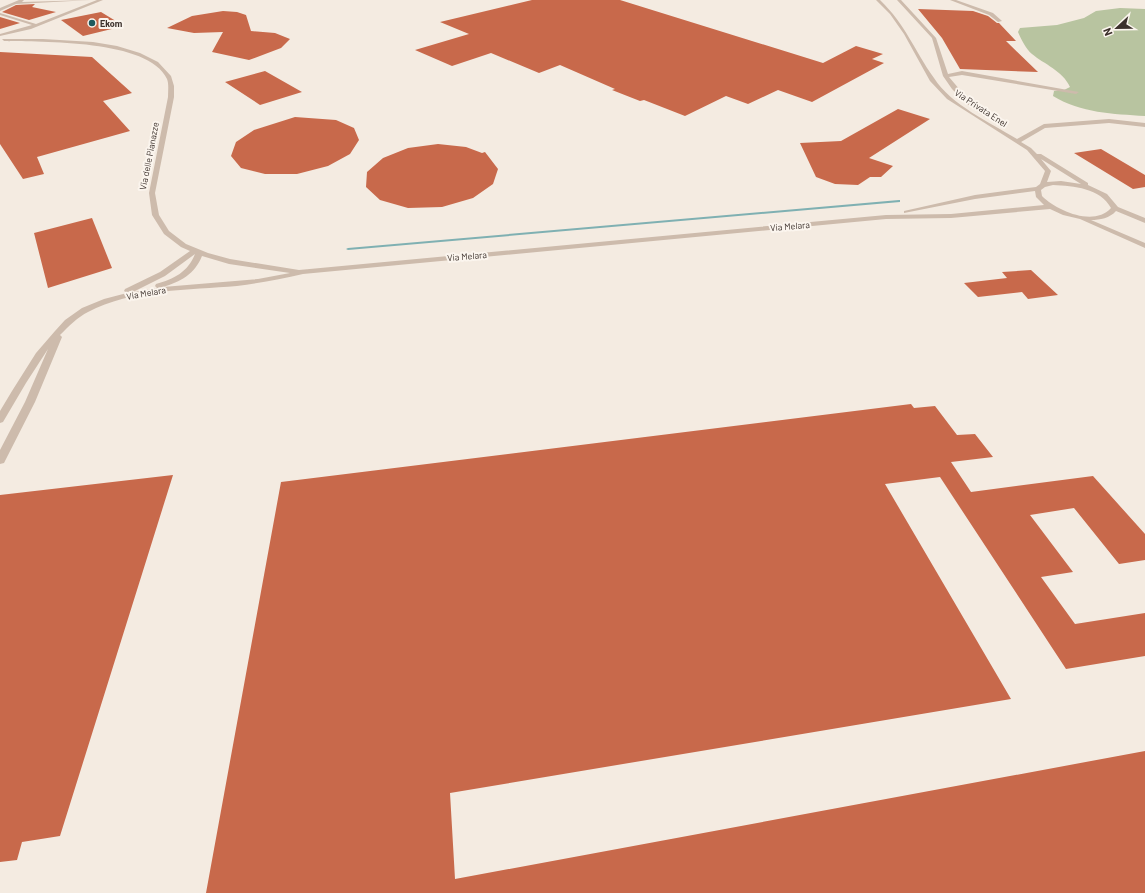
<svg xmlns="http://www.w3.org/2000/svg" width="1145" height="893" viewBox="0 0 1145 893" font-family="Barlow,sans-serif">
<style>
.green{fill:#b8c4a0}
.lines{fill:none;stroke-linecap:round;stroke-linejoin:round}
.stream{fill:#7fb0b2;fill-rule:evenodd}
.building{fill:#c8694b}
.minor{fill:#cdbbac;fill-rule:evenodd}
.poi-dot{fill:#1f5a5e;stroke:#fbf5ee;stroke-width:1.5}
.labels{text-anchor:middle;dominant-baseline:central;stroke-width:4;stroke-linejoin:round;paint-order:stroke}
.far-poi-label{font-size:9px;font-weight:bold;fill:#3b302b;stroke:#fbf5ee;text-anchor:start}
.far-street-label{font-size:9px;fill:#3b302b;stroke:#fbf5ee}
</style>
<rect width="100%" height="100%" fill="#f4ebe1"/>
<!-- green -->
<path class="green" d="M1120,8L1145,9V116C1113,114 1081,113 1053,96L1054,91L1064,90L1070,87C1063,71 1044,64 1032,54C1026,49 1021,39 1018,32L1020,28L1057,25L1084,18L1096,11Z"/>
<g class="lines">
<!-- stream -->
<path class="stream" d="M899,200H900V202L348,250L346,249L348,248Z"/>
</g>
<!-- building -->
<path class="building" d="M532,0H620L823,63L856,46L883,54L872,59L884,63L812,102L778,90L748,104L726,96L685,116L644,100L640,101L612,90L615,89L560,65L539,73L491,53L452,66L415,50L469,34L440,22Z
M35,4L32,7L56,12L29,20L2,12L16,5Z
M918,9L973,11L988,16L997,23H999L1016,41H1006L1038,72L960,69L942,38Z
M223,11L237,12L246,15L251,31L275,33L290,39L281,48L249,60L212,52L223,32L194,33L167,28L192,16Z
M101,12L124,26L83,36L61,20Z
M0,17L20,23L0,29Z
M0,52L92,57L132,93L103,101L130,131L37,157L44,174L23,179L0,144Z
M265,71L302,92L260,105L225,82Z
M898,109L930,119L869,158L893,166L881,177H870L858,185L835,184L816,177L800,143L841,141Z
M295,117L336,120L354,128L359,140L350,154L328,166L297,174H265L241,168L231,156L236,142L254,130Z
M438,144L466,147L482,153L485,152L498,169L493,184L473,198L442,207L408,208L380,200L366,187L367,172L383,158L408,148Z
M1101,149L1145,175V187L1133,189L1074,153Z
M92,218L112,268L48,288L34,233Z
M1031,270L1058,295L1028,299L1022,292L978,297L964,283L1007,278L1002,272Z
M911,404L914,408L935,406L957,435L975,434L993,457L951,462L971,492L1093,476L1145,534V560L1119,564L1074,508L1030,515L1073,572L1041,577L1075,624L1145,613V656L1066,669L940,477L885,484L1011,699L450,793L455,879L1145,751V893H206L281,482Z
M173,475L60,836L22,842L17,860L0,862V495Z"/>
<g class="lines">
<!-- minor -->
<path class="minor" d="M19,0H24L22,2L91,0L16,4L0,11V8Z
M97,0H103L31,29L0,36V34L32,25L0,15V13L36,24Z
M876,0H880C906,25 914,50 934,78C951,105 991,123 1017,139L1044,124L1109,119L1145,123V127L1109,123L1045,128L1021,142L1031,148L1037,154H1041L1088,183V185L1107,194L1118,207L1145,218V223L1116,211C1110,218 1100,220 1091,220L1145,243V248L1080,219L1063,215L1050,209L951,218L886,219L303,274C281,279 260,283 237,286C190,290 131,289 88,312C78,317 69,326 60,335L62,337L35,402L4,463L0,464V450L25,402L48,349L26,383L3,422L0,423V411L12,391L36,353L55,331L65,320L82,308L104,299L127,293L124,291L125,289L160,272L190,251L181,247L164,234L152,215L149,193L168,97C168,91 169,84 167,79C149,39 41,42 4,41L2,39H43L93,42L117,46L140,53L158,62L171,76L174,86V97L155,193L159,215L169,231L186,244L208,253L230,259L299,270L886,215L951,214L1044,205L1036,197L1035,191L975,199L904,213V211L975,195L1036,187L1040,184L1045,171L1027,150L947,99L930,81L904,34L890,14ZM1041,159L1081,184L1061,181L1047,182L1051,171ZM1053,185C1074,186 1100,188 1111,208C1094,227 1057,211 1042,196L1041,190L1045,187ZM195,254C188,272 174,279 156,284L155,286L157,288L133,292L165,276ZM202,256L229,264L290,273L258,279L163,287C180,282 195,274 202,256Z
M897,0H901L936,38L948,74L962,71L1079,92L1076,94L962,75L949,77L966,97L990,116L985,117L967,104L952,89L943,76L932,38Z
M950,0H956L993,13L1002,21L998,22L989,15Z"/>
</g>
<!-- markers -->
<circle class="poi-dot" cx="92" cy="23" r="4"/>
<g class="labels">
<!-- far-poi labels -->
<g class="far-poi-label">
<text x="100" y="23">Ekom</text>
</g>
<!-- far-street labels -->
<g class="far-street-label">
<text transform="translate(981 108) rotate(33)">Via Privata Enel</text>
<text transform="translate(149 156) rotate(-79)">Via delle Pianazze</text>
<text transform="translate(790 226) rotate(-5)">Via Melara</text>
<text transform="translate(467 256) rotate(-5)">Via Melara</text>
<text transform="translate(146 293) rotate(-10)">Via Melara</text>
</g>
</g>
<!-- north arrow -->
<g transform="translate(1117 28) rotate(248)" stroke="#fbf5ee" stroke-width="3" paint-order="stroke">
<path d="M0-3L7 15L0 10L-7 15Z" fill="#3b302b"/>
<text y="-6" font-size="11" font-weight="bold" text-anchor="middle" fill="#3b302b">N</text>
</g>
</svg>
